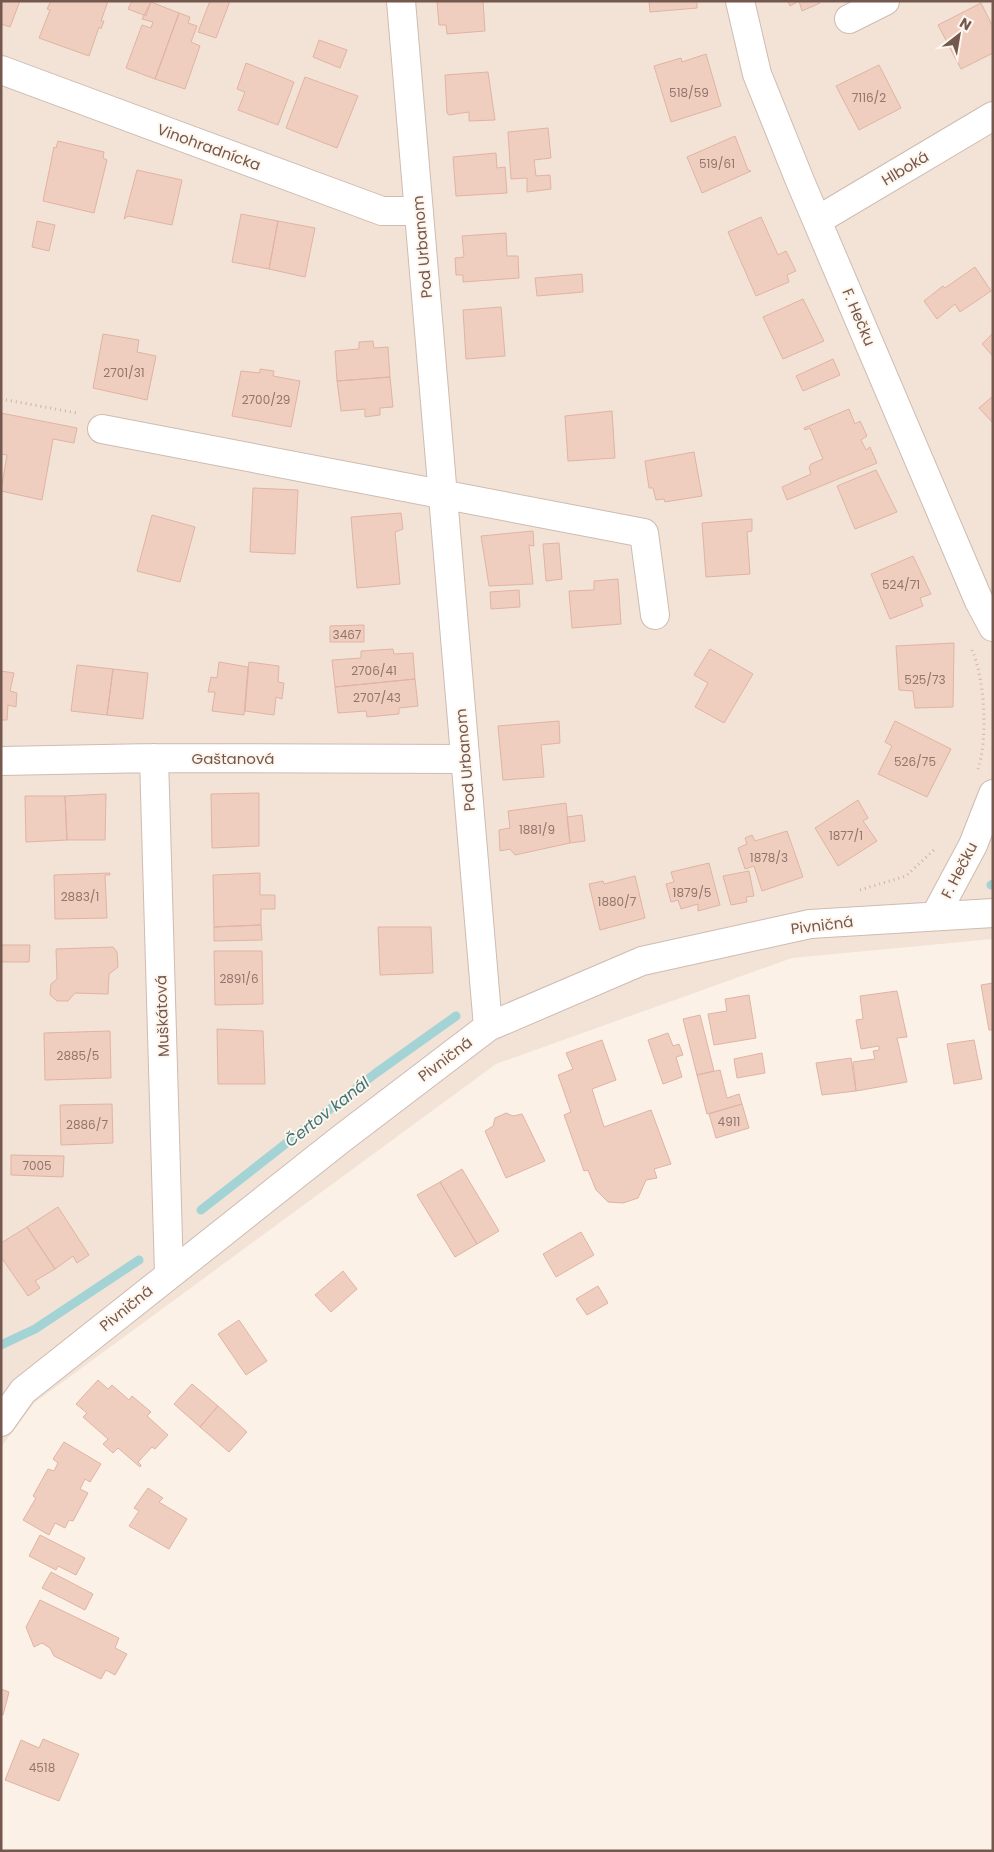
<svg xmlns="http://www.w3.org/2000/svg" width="994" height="1852" viewBox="0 0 994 1852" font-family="Poppins,sans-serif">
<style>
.residential{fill:#f2e3d6}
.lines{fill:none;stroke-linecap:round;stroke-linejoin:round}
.stream{stroke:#a3d3d5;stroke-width:9}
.building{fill:#efcec0;stroke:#e1b3a2}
.minor-casing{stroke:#cfbbb1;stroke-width:30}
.path{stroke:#d4b1a3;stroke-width:3;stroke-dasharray:1 4;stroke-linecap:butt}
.minor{stroke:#fff;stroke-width:28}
.labels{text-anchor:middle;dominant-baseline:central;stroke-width:4;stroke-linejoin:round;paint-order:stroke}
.number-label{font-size:12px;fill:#93756a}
.street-label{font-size:15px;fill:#74574d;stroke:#fef6ed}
.water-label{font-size:16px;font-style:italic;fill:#417578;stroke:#fef6ed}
</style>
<rect width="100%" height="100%" fill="#fbf1e7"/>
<!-- residential -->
<path class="residential" d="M1,1H993V939L792,958L496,1064L34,1403L1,1447Z"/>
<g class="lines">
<!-- stream -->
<path class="stream" d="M991,885L993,884
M201,1210L376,1073L456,1016
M1,1345L35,1329L139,1260"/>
</g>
<!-- building -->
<path class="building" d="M1,1H20L10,27L1,24Z
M51,1H108L101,21H104L101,29L99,27L89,56L39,38L50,10L47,9Z
M132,1H151L146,16L128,9Z
M210,1H230L216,38L198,32Z
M437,1H483L485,31L447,34L446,25H439Z
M649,1H697V8L650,12Z
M788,1H819L820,3L802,11L799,1L790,6Z
M151,2L179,13L155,79L126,68L142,25L151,28L153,22L142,19Z
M981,3L993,27V53L961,69L938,25Z
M179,13L190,17L188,23L197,26L191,42L200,46L185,89L155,79Z
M319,40L347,50L340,68L313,57Z
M706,54L721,106L671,122L654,66L681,58L682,62Z
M246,63L294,82L278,125L238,110L245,92L237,89Z
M879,65L901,108L859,130L836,86Z
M488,72L495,120L469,121V112L449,115L447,113L445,75Z
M305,77L358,96L337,148L286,128Z
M548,128L551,158L534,160L536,176L550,175L551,189L527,192V178L511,179L508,132Z
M735,136L748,170L751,171L702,193L687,157Z
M58,141L104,152L103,158L107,160L94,213L43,201L54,147L56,148Z
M496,153L497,168L505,167L507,193L456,196L453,157Z
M137,170L182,180L172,225L128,216L124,219Z
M241,214L278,221L269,269L232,262Z
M761,217L778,255L786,251L796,271L787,275L789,282L756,296L728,232Z
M37,221L55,225L49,251L32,247Z
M278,221L315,228L305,277L269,269Z
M506,233L507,256H518L519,278L463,282V275H456L455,258L464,257L462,236Z
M975,267L991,291L960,312L955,304L937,319L924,301L943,286L945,288Z
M582,274L583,292L537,296L535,278Z
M803,299L824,341L783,359L763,317Z
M501,307L505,356L466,359L463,310Z
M993,333V356L982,344Z
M103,334L139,340L137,352L156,356L147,400L93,388Z
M373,341L374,348L388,347L390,377L337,381L335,351L359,349V342Z
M833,359L840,375L803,391L796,376Z
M260,369L274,371L273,376L300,381L291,427L232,416L241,371L260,373Z
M390,377L393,407L380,408V415L365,417V409L341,411L337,381Z
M993,396V423L979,408Z
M849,409L855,424L860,421L867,436L861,440L866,450L870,447L877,463L787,500L782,487L811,474L809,468L811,464L823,459L810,428L805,430L804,428Z
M612,411L615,458L568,461L565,416Z
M1,413L77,428L74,443L53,439L42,500L1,491L7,455L1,454Z
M694,452L702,496L665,502L664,499L656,500L653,488H649L645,461Z
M876,470L897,512L855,529L837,486Z
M253,488L298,490L295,554L250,552Z
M401,513L403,529L395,532L400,584L357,588L351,517Z
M152,515L195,527L180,582L137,571Z
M752,519V531L747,532L750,574L706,577L702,523Z
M533,531L534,546L529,545L533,584L489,586L481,536Z
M559,543L562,579L546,581L543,544Z
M913,556L931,594L920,598L923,606L890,619L871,574Z
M618,579L621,624L572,628L569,591L594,590V581Z
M519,590L520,607L491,609L490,592Z
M364,625V642H330V626Z
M954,643L953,707L915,708L913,691L899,690L896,646Z
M393,649L394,654L413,653L415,679L335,687L332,660L361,658V651Z
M710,649L753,674L724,723L695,707L708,683L694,675Z
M219,662L248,667L244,715L212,711L215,692H208L211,677L217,678Z
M249,662L279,666L278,682L284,683L282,699L276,697L274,715L245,711Z
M77,665L113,669L107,715L71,711Z
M113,669L148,673L143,719L107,715Z
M1,671L14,673L10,691L17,693L16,707L8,705L7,720H1Z
M415,679L418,706L399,708V714L367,717L366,711L338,713L335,687Z
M559,721L560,743L541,745L544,777L503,780L498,726Z
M895,721L951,749L927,797L878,774L892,746L885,742Z
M259,793V846L212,848L211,794Z
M106,794L105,840H67L65,796Z
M25,796H65L67,840L26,842Z
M858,800L868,818L863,821L877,841L838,866L815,828Z
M566,803L570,843L515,855L510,849L500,851L499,830L510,828L508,811Z
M582,815L585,841L570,843L567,817Z
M787,831L803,877L762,891L754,866L745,869L738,848L747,844L745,838L752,835L755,841Z
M709,863L720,905L698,911V904L681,909L678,900L671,902L666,884L674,882L671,872Z
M749,871L754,896L746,897L747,902L731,905L723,876Z
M110,873V875H105L107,918L55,919L54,875Z
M260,873V895H275V909H261V925L214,927L213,875Z
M635,876L645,918L600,930L589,884L603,881L604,884Z
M261,925L262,940L214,941V927Z
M378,927H431L433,973L380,975Z
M1,945H30L29,962H1Z
M113,947L117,952L118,967L109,974L108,994L75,993L68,1001H57L50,995L51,984L57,979L56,949Z
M214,951H262L263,1004L215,1005Z
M993,983V1030H989L981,985Z
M897,991L907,1037L897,1038L907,1082L856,1091L853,1062L875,1059L873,1051L879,1050V1046L861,1049L856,1020L863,1019L860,996Z
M749,995L756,1038L714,1045L708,1014L727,1011L725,999Z
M700,1015L714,1071L697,1075L683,1019Z
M217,1029L263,1031L265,1084H218Z
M110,1031L111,1078L45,1080L44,1033Z
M668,1033L673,1046L679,1044L683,1055L676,1057L682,1077L663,1084L648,1040Z
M602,1040L616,1080L592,1089L604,1127L651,1110L671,1164L654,1169L657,1178L646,1180L638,1198L623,1203L608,1202L596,1190L588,1170L584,1171L564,1115L571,1112L558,1075L573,1069L566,1053Z
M974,1040L982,1079L954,1084L947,1044Z
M762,1053L765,1073L737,1078L734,1059Z
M851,1058L856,1091L822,1095L816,1063Z
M720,1070L727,1098L739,1094L742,1104L707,1114L697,1075Z
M112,1104L113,1143L61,1145L60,1105Z
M742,1104L749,1128L716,1138L709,1114Z
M506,1113L513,1116L522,1114L545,1161L506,1178L485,1131L493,1126L495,1118Z
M11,1155L64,1156L63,1177L11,1175Z
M462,1169L499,1231L477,1244L440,1182Z
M440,1182L477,1244L455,1257L417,1195Z
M58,1207L89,1255L77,1263L73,1256L55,1269L27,1227Z
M27,1227L55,1269L35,1281L40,1288L28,1296L1,1257V1243Z
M581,1232L594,1255L556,1277L543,1254Z
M343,1271L357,1289L331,1312L315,1295Z
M598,1286L608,1303L587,1315L576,1299Z
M239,1320L267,1361L246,1375L218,1334Z
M98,1380L108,1389L112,1385L129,1400L132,1396L151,1412L147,1416L168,1435L155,1449L152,1447L138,1462L141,1465L140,1467L118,1448L113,1453L103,1444L108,1439L83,1417L87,1413L76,1404Z
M192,1384L218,1406L200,1427L174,1404Z
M218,1406L247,1432L229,1452L200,1427Z
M64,1442L101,1464L90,1482L85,1479L80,1489L88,1493L73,1521L69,1520L65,1528L55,1523L49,1535L23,1520L36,1498L33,1496L48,1469L54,1471L58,1463L53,1459Z
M148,1488L163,1498L159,1502L187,1519L169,1549L129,1526L139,1511L134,1508Z
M40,1535L85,1558L76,1575L58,1566L56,1570L29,1556Z
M51,1572L93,1594L85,1610L42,1588Z
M40,1600L119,1638L115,1648L127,1654L115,1675L106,1670L101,1679L54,1656L50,1648L42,1643L34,1647L26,1627Z
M1,1689L9,1692L3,1715L1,1714Z
M43,1739L79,1754L59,1801L5,1780L21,1740L39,1748Z"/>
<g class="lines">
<!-- minor casing -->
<g class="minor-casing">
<path id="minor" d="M401,1L488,1027
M740,1L757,74L800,181L979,601L993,627
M849,19L885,1
M1,70L382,211H419
M818,220L993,116
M102,429L644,533L655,615
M154,758L169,1274
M1,761L154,758L465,759
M935,916L973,845L993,794
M1,1422L23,1391L341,1139L488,1027L642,961L810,924L993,913"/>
</g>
<!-- path -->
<path class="path" d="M1,399L77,413
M972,650C985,679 988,739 978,769
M860,890L906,876L936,848"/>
<!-- minor -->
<use href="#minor" class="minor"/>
</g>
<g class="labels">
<!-- number labels -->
<g class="number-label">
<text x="689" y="92">518/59</text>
<text x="869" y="97">7116/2</text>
<text x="717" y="163">519/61</text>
<text x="124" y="372">2701/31</text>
<text x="266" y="399">2700/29</text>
<text x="901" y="584">524/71</text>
<text x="347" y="634">3467</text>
<text x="374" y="670">2706/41</text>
<text x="925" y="679">525/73</text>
<text x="377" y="697">2707/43</text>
<text x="915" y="761">526/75</text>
<text x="537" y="829">1881/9</text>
<text x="846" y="835">1877/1</text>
<text x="769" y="857">1878/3</text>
<text x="692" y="892">1879/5</text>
<text x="80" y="896">2883/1</text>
<text x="617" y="901">1880/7</text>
<text x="239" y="978">2891/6</text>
<text x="78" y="1055">2885/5</text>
<text x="729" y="1121">4911</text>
<text x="87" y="1124">2886/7</text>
<text x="37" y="1165">7005</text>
<text x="42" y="1767">4518</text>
</g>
<!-- street labels -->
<g class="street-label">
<text transform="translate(209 147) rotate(20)">Vinohradnícka</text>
<text transform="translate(905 168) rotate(-31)">Hlboká</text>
<text transform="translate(422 247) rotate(-95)">Pod Urbanom</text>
<text transform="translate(859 317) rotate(67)">F. Hečku</text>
<text x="233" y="758">Gaštanová</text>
<text transform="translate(465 760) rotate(-95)">Pod Urbanom</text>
<text transform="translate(959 870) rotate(-63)">F. Hečku</text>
<text transform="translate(822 925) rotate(-7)">Pivničná</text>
<text transform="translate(162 1016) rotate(-92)">Muškátová</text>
<text transform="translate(445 1059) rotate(-37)">Pivničná</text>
<text transform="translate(126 1308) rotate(-39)">Pivničná</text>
</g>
<!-- water labels -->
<g class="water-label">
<text transform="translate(327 1112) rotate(-38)">Čertov kanál</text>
</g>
</g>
<!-- border -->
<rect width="994" height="1852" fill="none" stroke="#74574d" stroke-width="5"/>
<!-- north arrow -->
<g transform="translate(959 35) rotate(31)" stroke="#fef6ed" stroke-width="4" paint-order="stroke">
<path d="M0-4L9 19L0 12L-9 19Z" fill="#74574d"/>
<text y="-8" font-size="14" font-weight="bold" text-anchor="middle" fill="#74574d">N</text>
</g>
</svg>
